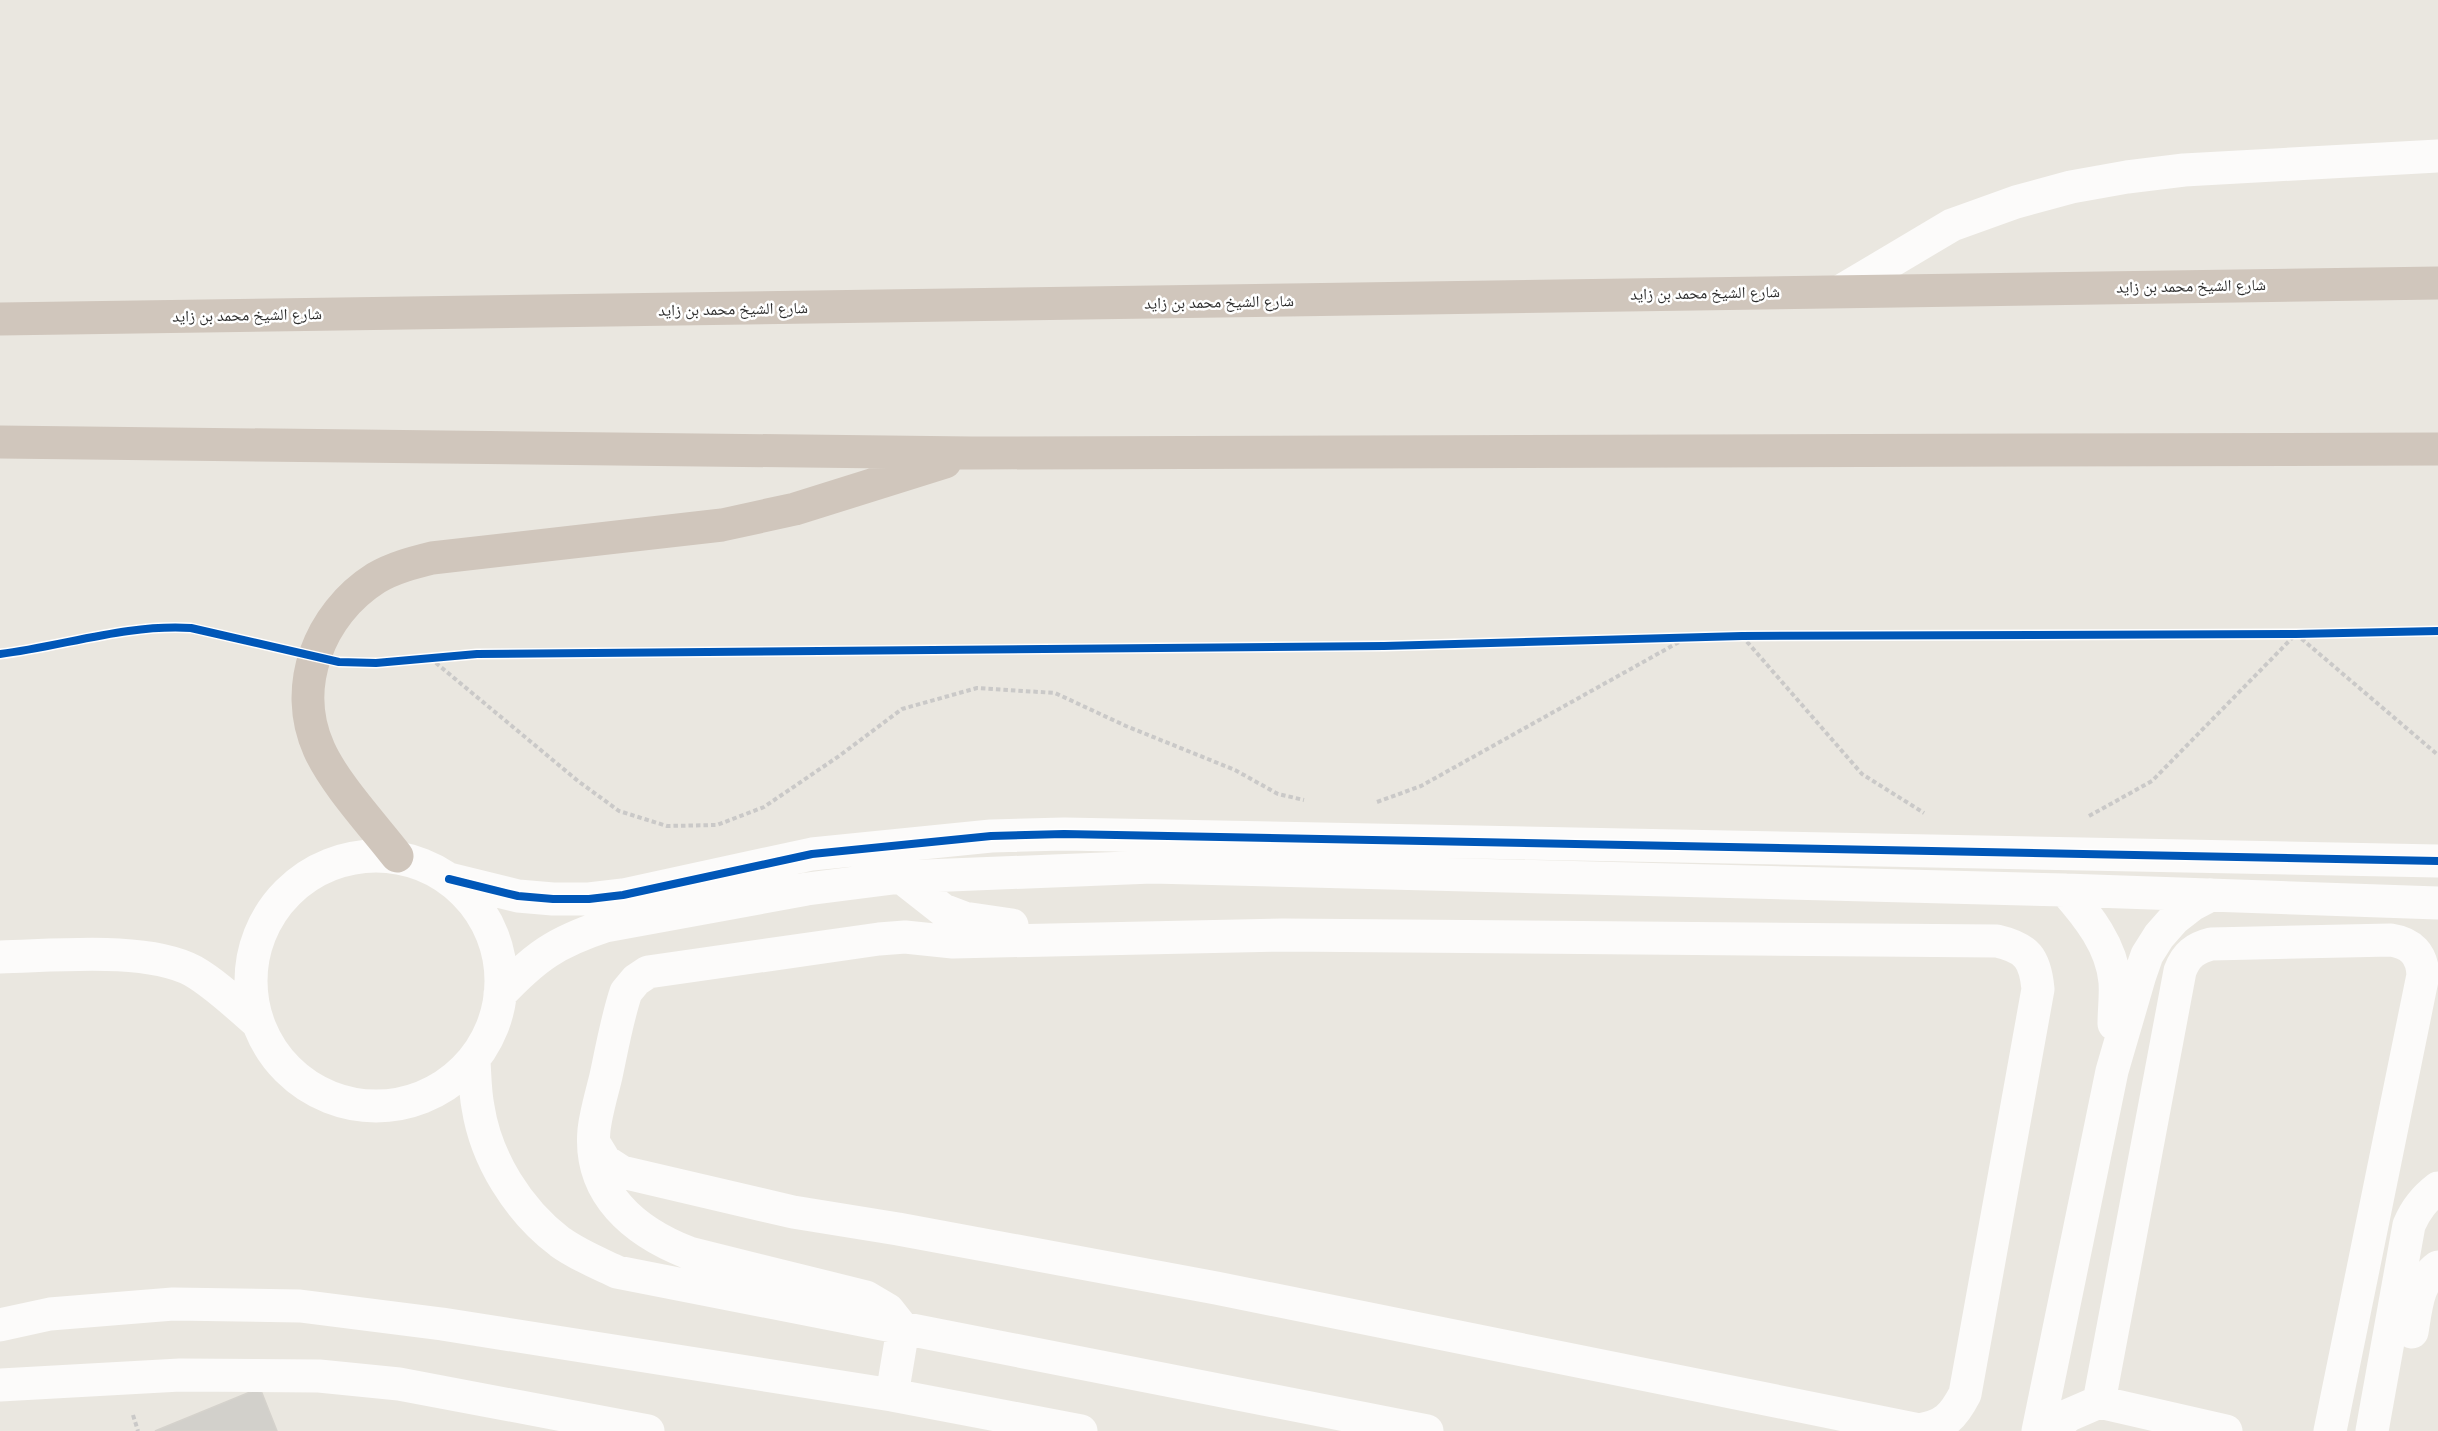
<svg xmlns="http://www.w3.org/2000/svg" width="2438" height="1431" viewBox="0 0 2438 1431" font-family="Raleway,'Noto Naskh Arabic',sans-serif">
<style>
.building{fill:#d2d0cb;stroke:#d5d2cc;stroke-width:1.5}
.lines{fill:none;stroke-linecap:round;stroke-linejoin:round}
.path{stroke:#cac9c8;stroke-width:4;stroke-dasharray:4.5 3;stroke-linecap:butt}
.minor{stroke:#fcfbfa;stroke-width:33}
.highway{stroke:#d0c6bc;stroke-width:33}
.cycleway-casing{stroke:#fff;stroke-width:11}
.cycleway{stroke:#0057b8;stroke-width:8}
.labels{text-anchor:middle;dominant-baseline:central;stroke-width:5;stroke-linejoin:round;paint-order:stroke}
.street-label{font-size:16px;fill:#2b2b2b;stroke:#fff}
</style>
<rect width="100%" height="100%" fill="#eae7e0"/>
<!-- building -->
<path class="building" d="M260,1388L277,1431H155Z"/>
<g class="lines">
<!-- path -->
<path class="path" d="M1742,636L1862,774L1924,813
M430,658L578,781L619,811L667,826L717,825L764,807L839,756L902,709L977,688L1055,693L1126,726L1235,770L1278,794L1304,800
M1377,802L1421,786L1688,637
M2089,816L2152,781L2296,634L2438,755
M133,1415L138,1431"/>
<!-- minor -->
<path class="minor" d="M1841,291L1952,225L2016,202L2071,187L2127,177L2184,170L2438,156
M251 981a125 125 0 1 1 250 0a125 125 0 1 1-250 0Z
M901,877L943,910L964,918L1012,925
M449,879L518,896L553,899H589L623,895L812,854L991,836L1064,834L2438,861
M2065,890C2088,916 2112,946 2115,982C2116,996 2114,1010 2114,1024
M0,957C54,956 146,946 193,971C217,985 237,1005 258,1023
M500,994C535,957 556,942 605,926L807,889L901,877L1152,867L2065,890L2438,903
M474,1061C475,1076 475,1092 478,1107C486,1159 518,1210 560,1242C578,1255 598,1263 617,1272L1427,1431
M594,1143L605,1161L622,1172L793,1212L898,1229L1216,1288L1919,1430C1944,1426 1953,1417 1965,1394L2038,989C2035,958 2027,948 1997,941L1283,935L953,942L905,937L879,939L648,972L636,980L626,992C617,1019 612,1048 606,1076C602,1093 596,1112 594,1130C588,1194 635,1232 689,1253L866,1297L888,1310L903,1329L892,1395
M0,1325L50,1314L173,1304L300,1306L442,1324L892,1395L1081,1431
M2412,1332C2416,1309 2417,1282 2438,1267
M0,1385L180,1375L319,1376L399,1384L648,1431
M2038,1431L2112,1071L2140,975L2147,955L2159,936L2174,919L2192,905L2211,895
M2050,1431L2069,1415L2099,1402
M2226,1431L2099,1402L2180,971C2186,955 2195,948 2211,944L2391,940C2411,943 2422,954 2423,975L2330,1431
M2372,1431L2409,1225C2416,1209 2424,1199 2438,1188"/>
<!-- highway -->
<path class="highway" d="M0,319L2438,283
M0,442L972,453L2438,449
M397,856C373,825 334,783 319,749C291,687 319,614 376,578C393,568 412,563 432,558L722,525L795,509L945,462"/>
<!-- cycleway casing -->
<g class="cycleway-casing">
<path id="cycleway" d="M0,654C64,646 126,624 191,628L339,662L376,663L477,654L1384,646L1742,636L2296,634L2438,631
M449,879L518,896L553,899H589L623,895L812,854L991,836L1064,834L2438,861"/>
</g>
<!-- cycleway -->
<use href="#cycleway" class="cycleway"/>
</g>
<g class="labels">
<!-- street labels -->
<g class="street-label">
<text transform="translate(2191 286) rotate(-1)">شارع الشيخ محمد بن زايد</text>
<text transform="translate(1705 293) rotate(-1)">شارع الشيخ محمد بن زايد</text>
<text transform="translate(1219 302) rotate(-1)">شارع الشيخ محمد بن زايد</text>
<text transform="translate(733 309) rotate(-1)">شارع الشيخ محمد بن زايد</text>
<text transform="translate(247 315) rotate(-1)">شارع الشيخ محمد بن زايد</text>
</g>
</g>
</svg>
